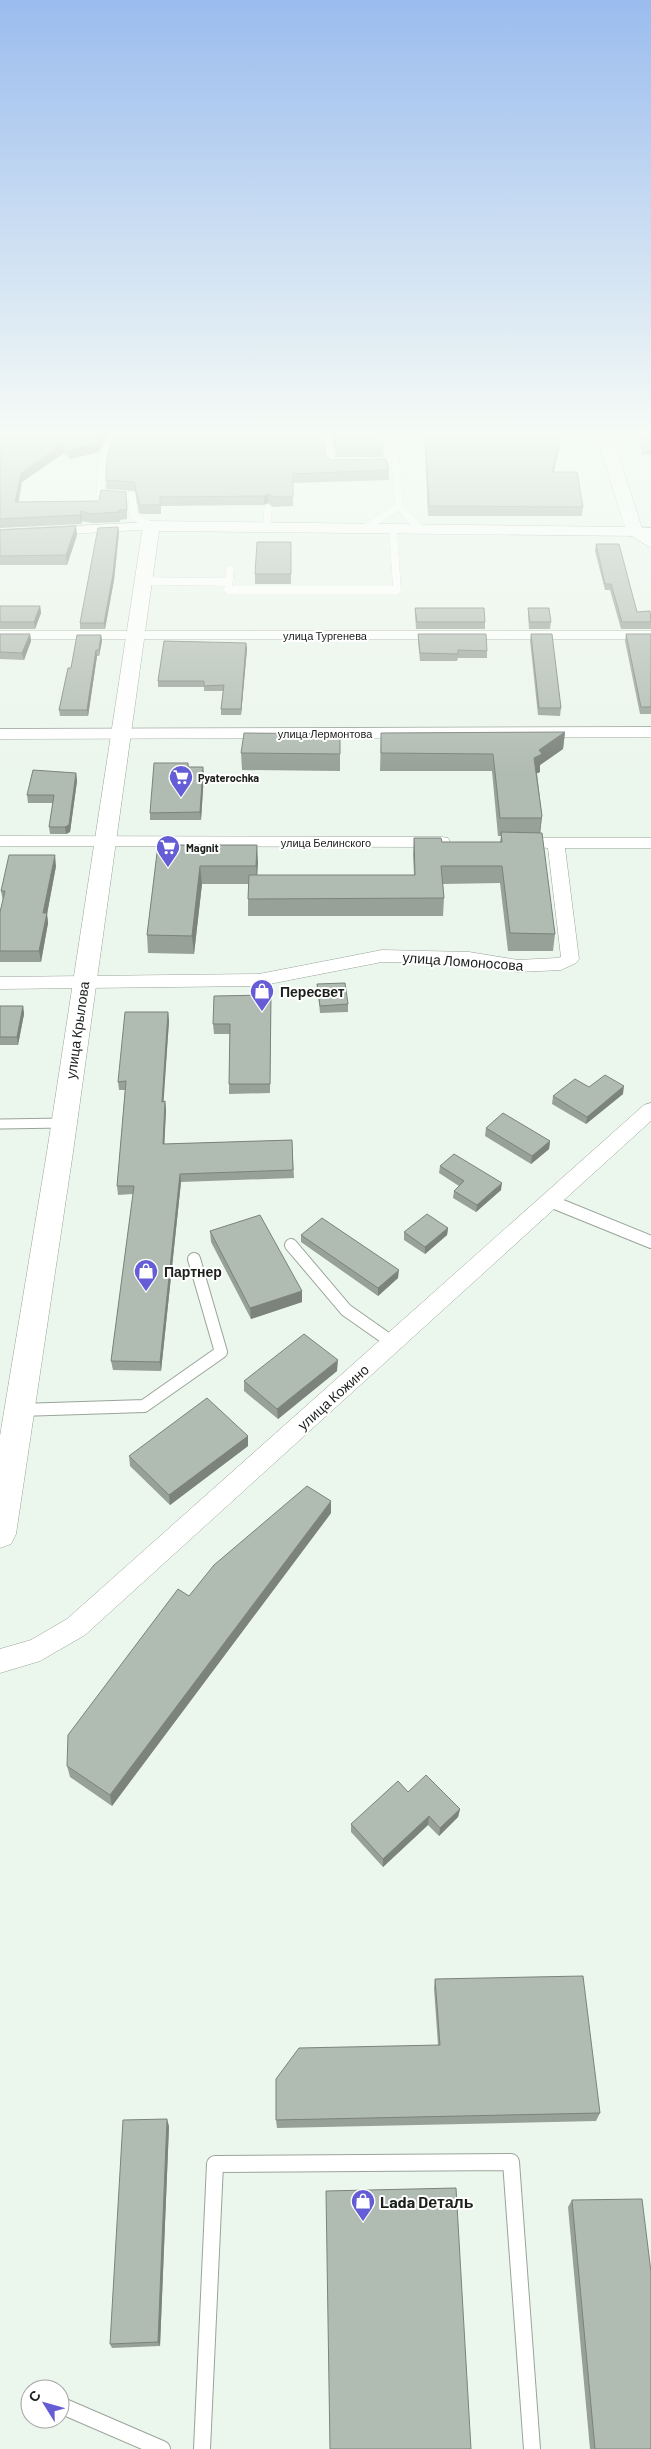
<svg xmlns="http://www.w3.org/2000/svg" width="651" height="2449" viewBox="0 0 651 2449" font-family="Barlow,sans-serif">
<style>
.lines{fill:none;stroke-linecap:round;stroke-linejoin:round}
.service-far3-casing{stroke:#9aa49a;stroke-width:8}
.service-far2-casing{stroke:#9aa49a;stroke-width:11}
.service-far1-casing{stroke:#9aa49a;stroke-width:14}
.service-casing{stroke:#9aa49a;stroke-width:18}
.minor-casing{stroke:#9aa49a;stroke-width:1}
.tertiary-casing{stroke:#9aa49a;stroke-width:2}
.secondary-casing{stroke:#9aa49a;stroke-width:1}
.service-far3{stroke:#fff;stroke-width:8}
.service-far2{stroke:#fff;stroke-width:9}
.service-far1{stroke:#fff;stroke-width:12}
.service{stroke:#fff;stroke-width:16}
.minor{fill:#fff;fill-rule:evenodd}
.tertiary{fill:#fff;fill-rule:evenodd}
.secondary{fill:#fff;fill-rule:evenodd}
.wall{fill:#97a198}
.shaded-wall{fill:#7b837c}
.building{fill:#b0bbb1;stroke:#7b837c}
.labels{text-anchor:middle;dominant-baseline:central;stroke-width:4;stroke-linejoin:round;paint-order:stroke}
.far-street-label{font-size:11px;fill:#1b1f1b;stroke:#fff}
.far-poi-label{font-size:11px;font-weight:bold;fill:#1b1f1b;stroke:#fff;text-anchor:start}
.street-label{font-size:14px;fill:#1b1f1b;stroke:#fff}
.poi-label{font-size:14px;font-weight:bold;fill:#1b1f1b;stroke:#fff;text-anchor:start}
.near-poi-label{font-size:16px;font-weight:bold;fill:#1b1f1b;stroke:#fff;text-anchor:start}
</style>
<rect width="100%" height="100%" fill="#ebf6ec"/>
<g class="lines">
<!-- service-far3 casing -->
<g class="service-far3-casing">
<path id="service-far3" d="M393,431L399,506L419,528
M328,437L331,463H341
M151,526L134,516L132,496L101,494C100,474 101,457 111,440L152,431
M267,526L268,509
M367,527L399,506
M230,570L228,590H397L393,528
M143,581L228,582"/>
</g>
<!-- service-far2 casing -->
<g class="service-far2-casing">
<path id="service-far2" d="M0,1124L64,1123"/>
</g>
<!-- service-far1 casing -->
<g class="service-far1-casing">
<path id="service-far1" d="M550,1201L651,1242
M291,1245L346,1310L393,1343
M20,1410L144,1406L221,1352L194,1259"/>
</g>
<!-- service casing -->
<g class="service-casing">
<path id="service" d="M60,2405L162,2449
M202,2449L215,2164L511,2162L532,2449"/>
</g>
<!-- minor casing -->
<g class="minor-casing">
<path id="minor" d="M151,522L158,526L156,529L0,538V530Z
M635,528L651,538V548L630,535L628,532L630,529Z
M0,631H651V639H0Z
M651,727V737L0,739V729Z
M0,836L442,837L448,838L450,842L448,846L442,847L0,846Z
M543,838H651V848H565L579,959L576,963L561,970L518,972L469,964L382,962L259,986L0,989V977L259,974L382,950L469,952L518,960L557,958L561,957L548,848L537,847L535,843L537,839Z
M651,1103V1121L85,1635L40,1661L0,1673V1649L31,1640L67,1619L644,1105Z"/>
</g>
<!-- tertiary casing -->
<g class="tertiary-casing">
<path id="tertiary" d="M635,527L651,528V538L629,535L627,532L629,529Z"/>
</g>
<!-- secondary casing -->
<g class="secondary-casing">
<path id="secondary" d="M595,431H611L643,532L641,536L159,531L73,1152L16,1534L11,1544L0,1548V1436L47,1152L143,526L145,522L151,521L625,527Z"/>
</g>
<!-- service-far3 -->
<use href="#service-far3" class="service-far3"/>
<!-- service-far2 -->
<use href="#service-far2" class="service-far2"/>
<!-- service-far1 -->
<use href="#service-far1" class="service-far1"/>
<!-- service -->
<use href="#service" class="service"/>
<!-- minor -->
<use href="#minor" class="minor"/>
<!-- tertiary -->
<use href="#tertiary" class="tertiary"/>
<!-- secondary -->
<use href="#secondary" class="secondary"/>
</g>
<!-- wall -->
<path class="wall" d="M0,431H128L108,435L99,452L70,459L64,453L22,482L18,502L127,501V519L120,520V522L92,523L82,521L81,524L0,528Z
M136,431H379L384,448L383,457H336L333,436L327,432L323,436L325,455L331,460L389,470V480L293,483V506L273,507L268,503L264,505L161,506V514H142L139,513L135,491L106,489V480Z
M424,431H538L539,437L559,447L554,472L583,507L582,516H428Z
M640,431H651V455H642Z
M118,527L119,533L114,580L105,629H80V623Z
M0,530L77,535L67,565H0Z
M291,542V584H255V574Z
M596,544L637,612L651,614V629H621L610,590H605L595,551Z
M0,606H40L41,613L35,629H0Z
M415,608L485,622V629H416L415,615Z
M528,608L551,622L550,629H529L528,615Z
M0,634H30L31,641L24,660L0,659Z
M418,634L487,651V658H458L457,661H420L418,641Z
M531,634L561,708L560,716L538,715L530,641Z
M626,634H651V714H640L625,641Z
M101,635L102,641L99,656H97L88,716H60L59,710L71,668Z
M246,643L247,649L241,715H221V709L223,691H204V687H158V681Z
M565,732L563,749L540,765V772L537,773L542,816L540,833L555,934L553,951H508L500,883L443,884L444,898L443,916H248V884H202L194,954L148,953L147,935L158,845H257V875H414L413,855L414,838L442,842H500L501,836H498L492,771H380L381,733Z
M340,734V771L242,770L241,753Z
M188,763L189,767L204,774L201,820H150V813Z
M76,773L77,781L70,832L66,834H50L49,827L53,803H28L27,795Z
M56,866L47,914L48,923L41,962H0V912L3,901L1,891Z
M317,984L348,1004V1012L320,1013Z
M271,1005L270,1093L229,1094V1084L230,1034H214L213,1024Z
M0,1006H23L24,1014L18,1045H0Z
M168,1012L169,1021L163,1102L165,1101L166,1110L164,1144L292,1140L294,1178L181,1182L161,1371L113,1370L111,1361L133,1194L118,1195L117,1186L125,1090H119L118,1082Z
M589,1087L623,1094L586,1124L552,1104L553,1096Z
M486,1128L550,1141L549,1149L531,1164L485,1136Z
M440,1166L501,1190L476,1212L453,1198L454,1191L459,1186L439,1173Z
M448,1228L447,1235L425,1254L404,1240V1232Z
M210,1231L302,1291V1302L251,1319L211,1242Z
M301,1235L398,1278L378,1296L301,1242Z
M337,1371L278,1419L244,1391V1381Z
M248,1436V1446L170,1505L130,1466L129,1456Z
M331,1513L112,1806L70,1777L67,1766L189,1596Z
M408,1792L460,1809L458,1817L439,1836L428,1825L383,1867L351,1832V1824Z
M435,1979L600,2113L596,2121L277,2128L276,2120L438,2045L434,1988Z
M169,2126L160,2346L112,2348L110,2344Z
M572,2200L651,2449H590L568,2207Z"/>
<!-- shaded-wall -->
<path class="shaded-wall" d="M105,431H128L108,435L99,452L70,459L69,450Z
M322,431H327L322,437Z
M560,438L559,447L552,481V472Z
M63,444L64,453L22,482L17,512L15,502L21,473Z
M268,494V503L264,505V496Z
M81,511L82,521L81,524L80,515Z
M76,526L77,535L67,565L66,555Z
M118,527L119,533L114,580L105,629L104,623Z
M40,606L41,613L35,629L34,622Z
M30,634L31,641L24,660L22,653Z
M101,635L102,641L99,656V650Z
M246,643L247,649L241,715V709Z
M96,650L97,656L88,716L87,710Z
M565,732L563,749L540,765V772L533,775L534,758L539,750Z
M203,767L204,774L201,820L200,812Z
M76,773L77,781L70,832L66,834L65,827Z
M542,816L540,834L539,836L541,818Z
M257,845L258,862L257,884L256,866Z
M55,855L56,866L47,914L48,923L41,962L39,951L43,913Z
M200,866L202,884L194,954L192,936Z
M23,1006L24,1014L18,1045L17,1037Z
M168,1012L169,1021L163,1110L162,1102Z
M624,1086L623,1094L586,1124L587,1117Z
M165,1101L166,1110L164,1153L163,1144Z
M550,1141L549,1149L531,1164L532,1156Z
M180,1174L181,1182L161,1371L160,1362Z
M502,1183L501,1190L476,1212L477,1205Z
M448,1228L447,1235L425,1254V1247Z
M399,1270L398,1278L378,1296V1288Z
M302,1291V1302L251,1319L250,1308Z
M338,1360L337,1371L278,1419L277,1409Z
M248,1436V1446L170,1505L169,1495Z
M331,1501V1513L112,1806L110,1795Z
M460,1809L458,1817L439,1836L440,1828Z
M429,1816L428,1825L383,1867V1859Z
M167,2119L169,2126L160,2346L158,2342Z"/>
<!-- building -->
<path class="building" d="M0,431H105L98,443L69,450L63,444L21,473L15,502L99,501L101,490L126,492L127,510H119V512L91,514L81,511L80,515L0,519Z
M136,431H323L325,455L331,460L386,459L389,470L293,474V497H273L268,494L264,496L160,497V505H141L139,503L134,482L106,480L107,458L114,436Z
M334,431H379L384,448H336Z
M425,431H538L539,437L560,438L552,472H577L583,507L429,506Z
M641,431H651V452L642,451Z
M76,526L66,555L0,556V530Z
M118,527L113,574L104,623H80L98,528Z
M257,542H291V574H255Z
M596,544H619L637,612L650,611L651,622H622L611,584H605Z
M0,606H40L34,622H0Z
M415,608H484L485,622H417Z
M528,608H549L551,622H530Z
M0,634H30L22,653L0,652Z
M418,634H486L487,651L458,650V654L420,653Z
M531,634H552L561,708H539Z
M626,634H651V707H641Z
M77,635H101L99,650H96L87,710H59L68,668H71Z
M164,641L246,643L241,709H221L224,685L204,686V681H158Z
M565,732L539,750L542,754L534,758L542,816L541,818H500L493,754L381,753V733Z
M244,733L340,734V754L241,753Z
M154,763H188V767H203L200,812L150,813Z
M33,770L76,773L69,825L65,827H49L54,795H27Z
M501,832L542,833L555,934L510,933L502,866H441L444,898L248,899L249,875H415L414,838H441L442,842H502Z
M158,845H257L256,866H200L192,936L147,935Z
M9,855H55L43,913H47L39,951H0V912L5,891H1Z
M345,983L348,1004L320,1006L317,984Z
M271,995L270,1084H229L230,1024H213L214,996Z
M0,1006H23L17,1037H0Z
M125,1012H168L162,1102L165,1101L163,1144L292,1140L293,1170L180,1174L160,1362L111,1361L134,1186H117L126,1081L118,1082Z
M605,1075L624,1086L587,1117L553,1096L575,1079L589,1087Z
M503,1113L550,1141L532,1156L486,1128Z
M454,1154L502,1183L477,1205L454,1191L464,1181L440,1166Z
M427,1214L448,1228L425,1247L404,1232Z
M260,1215L302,1291L250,1308L210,1231Z
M322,1218L399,1270L378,1288L301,1235Z
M304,1334L338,1360L277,1409L244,1381Z
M207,1398L248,1436L169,1495L129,1456Z
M307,1486L331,1501L110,1795L67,1766L68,1735L178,1589L189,1596L214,1565Z
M426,1775L460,1809L440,1828L429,1816L383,1859L351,1824L398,1781L408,1792Z
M583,1976L600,2113L276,2120V2079L299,2048L440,2045L435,1979Z
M167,2119L158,2342L110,2344L123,2120Z
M456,2188L471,2449H330L326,2191Z
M642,2199L651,2272V2449H595L572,2200Z"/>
<!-- sky -->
<linearGradient id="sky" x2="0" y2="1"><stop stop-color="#9abcee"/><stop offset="0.56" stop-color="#f6fbf6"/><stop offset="1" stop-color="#f6fbf6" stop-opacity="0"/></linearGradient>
<rect width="651" height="774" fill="url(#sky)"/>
<!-- icons -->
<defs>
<g id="supermarket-pin" transform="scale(1.25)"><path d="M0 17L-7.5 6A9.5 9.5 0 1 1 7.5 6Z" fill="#655dd6" stroke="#fff"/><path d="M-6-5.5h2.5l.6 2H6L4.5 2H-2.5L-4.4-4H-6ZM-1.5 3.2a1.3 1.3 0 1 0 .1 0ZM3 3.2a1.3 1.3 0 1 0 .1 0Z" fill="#fff"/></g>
<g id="shop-pin" transform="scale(1.25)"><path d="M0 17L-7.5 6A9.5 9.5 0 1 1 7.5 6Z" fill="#655dd6" stroke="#fff"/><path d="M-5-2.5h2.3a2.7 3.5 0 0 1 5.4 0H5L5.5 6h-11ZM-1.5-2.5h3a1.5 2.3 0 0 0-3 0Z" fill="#fff"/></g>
</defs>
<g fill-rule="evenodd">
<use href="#supermarket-pin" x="181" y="777"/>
<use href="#supermarket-pin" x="168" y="847"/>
<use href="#shop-pin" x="262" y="991"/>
<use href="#shop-pin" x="146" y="1271"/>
<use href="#shop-pin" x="363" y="2201"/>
</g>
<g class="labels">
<!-- far-street labels -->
<g class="far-street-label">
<text x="325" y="635">улица Тургенева</text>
<text x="325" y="733">улица Лермонтова</text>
<text x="326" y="842">улица Белинского</text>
</g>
<!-- far-poi labels -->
<g class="far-poi-label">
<text x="198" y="777">Pyaterochka</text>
<text x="186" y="847">Magnit</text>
</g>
<!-- street labels -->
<g class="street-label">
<text transform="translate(463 961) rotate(4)">улица Ломоносова</text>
<text transform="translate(77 1030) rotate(-82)">улица Крылова</text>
<text transform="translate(333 1397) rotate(-42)">улица Кожино</text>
</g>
<!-- poi labels -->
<g class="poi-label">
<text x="280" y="991">Пересвет</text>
<text x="164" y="1271">Партнер</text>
</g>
<!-- near-poi labels -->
<g class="near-poi-label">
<text x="380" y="2201">Lada Dеталь</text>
</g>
</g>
<!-- north arrow -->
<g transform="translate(45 2404) rotate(307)"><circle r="24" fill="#ffffff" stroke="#a4a5a4"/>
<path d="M0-4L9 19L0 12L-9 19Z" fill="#655dd6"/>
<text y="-8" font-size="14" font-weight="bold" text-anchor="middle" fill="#1b1f1b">С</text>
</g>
</svg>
